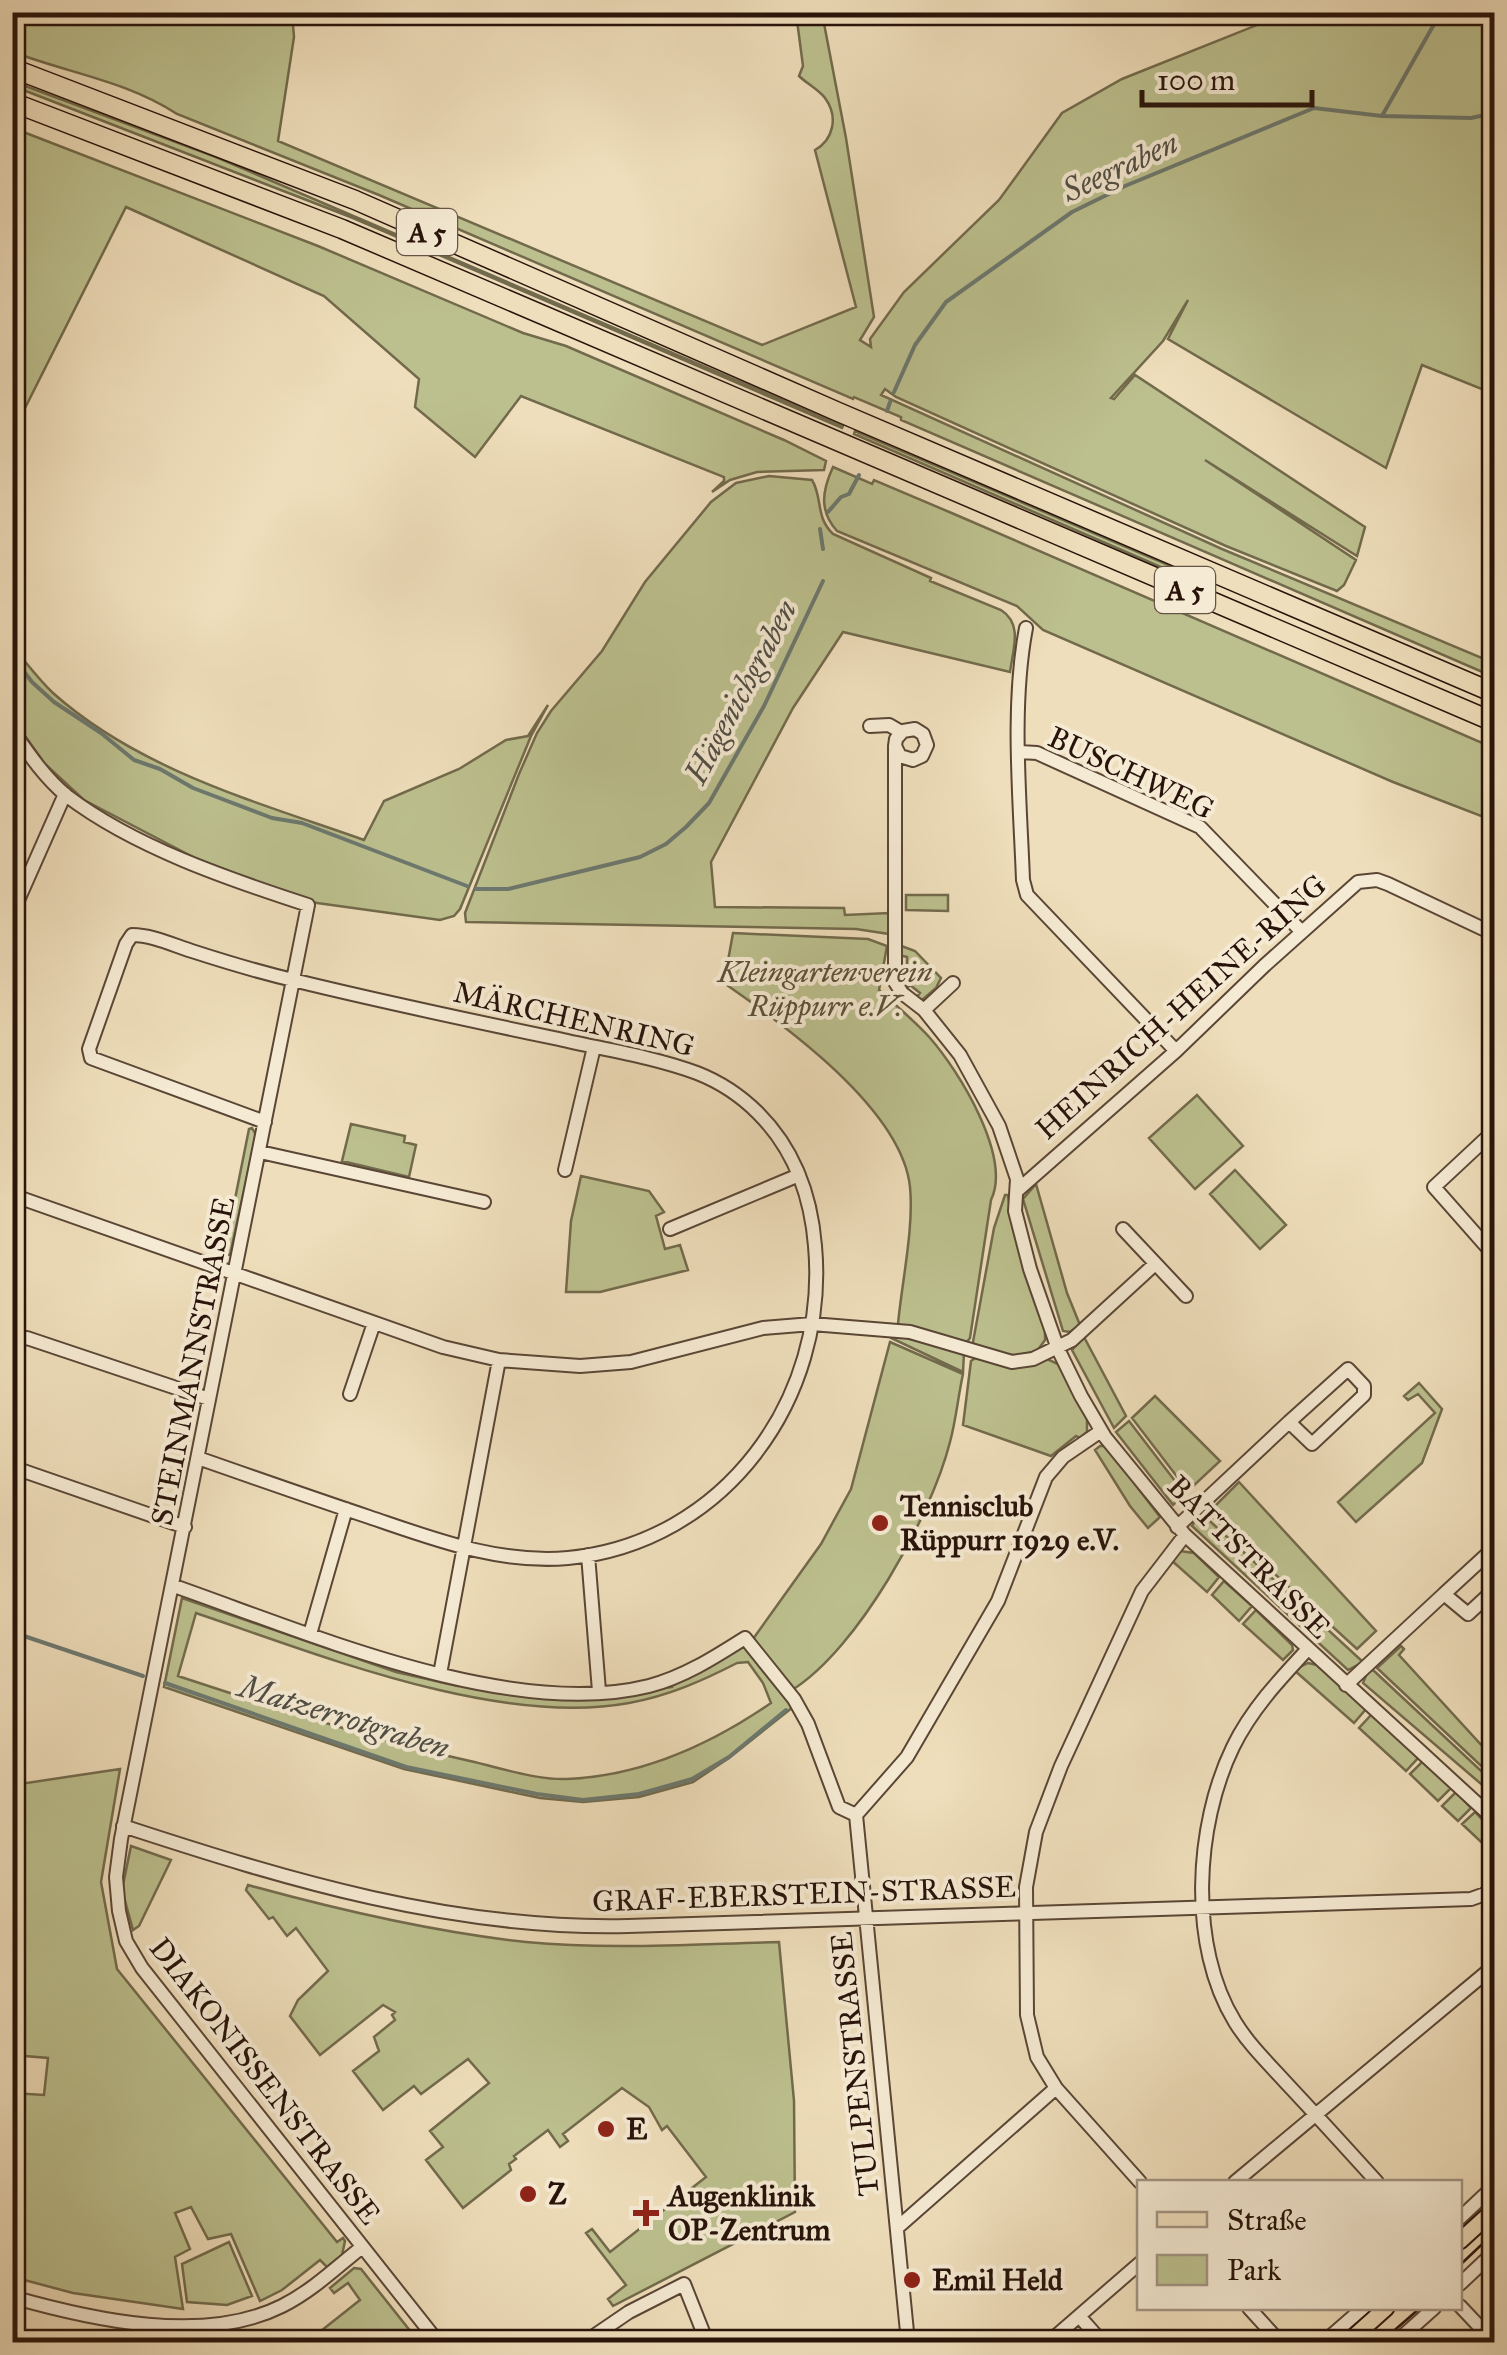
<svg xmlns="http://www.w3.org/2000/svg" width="1507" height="2355" viewBox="0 0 1507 2355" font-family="'IM FELL Great Primer',serif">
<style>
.green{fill:#bcc08e;stroke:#726a4c;stroke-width:2.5;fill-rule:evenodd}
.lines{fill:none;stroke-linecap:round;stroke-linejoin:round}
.stream{stroke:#6c786f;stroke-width:4}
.minor-casing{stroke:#5a4636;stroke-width:16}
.major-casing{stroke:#28130a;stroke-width:19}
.highway-casing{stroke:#28130a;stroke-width:21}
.minor{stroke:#f5ead3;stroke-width:12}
.major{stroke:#efdebb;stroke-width:15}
.highway{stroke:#efdebb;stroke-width:18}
.tram{stroke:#28130a;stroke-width:2.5}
.poi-dot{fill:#8f2418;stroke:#f5ead3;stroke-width:4}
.labels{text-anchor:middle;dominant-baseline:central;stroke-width:8;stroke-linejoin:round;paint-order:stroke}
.shield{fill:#f5ead3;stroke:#665446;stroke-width:2.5}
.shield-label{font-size:28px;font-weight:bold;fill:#28130a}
.street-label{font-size:30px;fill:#28130a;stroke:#f5ead3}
.park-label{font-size:30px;font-style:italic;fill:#5c5038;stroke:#f5ead3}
.poi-label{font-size:30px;font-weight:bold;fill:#28130a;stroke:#f5ead3;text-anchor:start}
.water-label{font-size:32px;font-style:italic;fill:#504e45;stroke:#f5ead3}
</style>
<rect width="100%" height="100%" fill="#efdebb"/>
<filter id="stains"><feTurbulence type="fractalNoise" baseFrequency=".002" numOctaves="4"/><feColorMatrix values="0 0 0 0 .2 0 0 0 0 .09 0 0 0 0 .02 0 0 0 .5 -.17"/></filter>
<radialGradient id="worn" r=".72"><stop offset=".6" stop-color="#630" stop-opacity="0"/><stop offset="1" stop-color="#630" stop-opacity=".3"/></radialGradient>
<!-- green -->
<path class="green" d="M12,13H292L294,37L278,141L762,345L856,307L815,150C833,140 839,117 825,98C819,90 806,83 799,76L803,66L796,13H822L846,138L874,317L860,340L871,347L870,339L904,292L999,200L1062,113L1122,79L1287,13H1494V394L1422,365L1386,468L1168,339L1188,300L1163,341L1111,398L1114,399L1135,375L1365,527L1357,556L1205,460L1356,560L1344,585L1337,591L1226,546L896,397L885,389L881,395L1222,549L1494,663V677L901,420V417L854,397L853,399L379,195L177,114C127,81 68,73 13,52Z
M12,81L216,157L843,426L842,428L353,218L13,86Z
M13,128L318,246L523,333L566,346L784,440L826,461L824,470L757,472L730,480L712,492L724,481V477L521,396L475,457L415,407L419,379L324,296L126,207L13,432Z
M855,431L1201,579L1202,581L1200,584L854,434Z
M833,467L872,484L874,480L954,514L1494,748V821L1393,782L1043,630L1017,606L837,531C819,511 822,491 833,467Z
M769,476L812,480C823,498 815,517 833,534L931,578L930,581L1001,610C1023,624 1013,649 1010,672L843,632L793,708L711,862L715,907L844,908L845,915L889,913V934L856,929L466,922L465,913L519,774L537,733L551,711L602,651L645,582L711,502L736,483Z
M12,646C26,662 38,679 53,693C139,770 257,802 364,840L384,801L459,769L506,740L528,736L548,705L531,736L460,909L454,916L440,920L310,902L195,858L84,800L45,764L13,719Z
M906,895H948V911L906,910Z
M733,933L868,939L887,946L879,990C896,1006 915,1021 930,1038C959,1071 1012,1157 991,1200L970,1338L966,1343L898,1324C902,1281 914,1228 910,1187C902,1109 783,1024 724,983Z
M899,945L915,951L941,978L936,988L922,1000L915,999L920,993L910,985L905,990L899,978H907V957L899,955Z
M1197,1095L1243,1146L1195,1189L1149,1138Z
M351,1124L405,1136L404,1142L416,1145L409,1177L342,1161Z
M252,1128L256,1135L230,1255L224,1254L249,1129Z
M1235,1170L1286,1225L1260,1249L1210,1194Z
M581,1176L649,1191L664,1212L656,1216L665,1249L680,1245L688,1270L600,1292H566L571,1221Z
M1036,1184L1067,1293L1080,1325L1070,1332L1063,1331L1023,1199Z
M1005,1195H1008L1013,1229L1045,1331V1340L1037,1351L1010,1357L974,1345L973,1342L994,1228Z
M891,1334L964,1353L963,1372L891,1338Z
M1084,1337L1126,1416L1114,1428L1072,1350Z
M890,1342L963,1374C958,1397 956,1420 950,1442C931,1517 858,1649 792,1690L753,1639L821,1544L851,1489Z
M977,1357L1009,1367L1047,1359L1058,1364L1087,1417V1432L1080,1438L1076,1436L1051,1456L963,1425L971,1361Z
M1419,1383L1442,1409L1422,1463L1356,1522L1338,1502L1435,1413L1418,1394L1408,1400L1404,1396Z
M1155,1396L1220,1461L1188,1491L1132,1418Z
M1129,1421L1185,1494L1173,1505L1116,1432Z
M1100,1446H1106L1160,1517L1148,1528L1130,1506L1095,1450Z
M1239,1482L1376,1631L1357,1649L1208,1513Z
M1200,1512L1363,1662L1348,1670L1192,1526Z
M1180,1551L1194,1553L1219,1577L1207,1592L1170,1559Z
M1224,1581L1252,1606L1239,1621L1212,1595Z
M182,1598L396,1672L458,1686L460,1682L583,1696L584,1700L672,1687L671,1682L744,1645L793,1707L729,1758L693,1782L639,1797L583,1802L540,1798L404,1769L164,1687ZM196,1613C320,1655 498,1727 629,1703C668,1696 702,1681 737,1663L748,1662L763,1683L771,1703C710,1745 642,1776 567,1779C535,1780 501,1768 470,1761C371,1739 275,1708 178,1676Z
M1256,1610L1292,1645L1293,1650L1283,1660L1243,1624Z
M1401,1646L1404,1649L1399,1655L1494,1759V1778L1377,1668Z
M1308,1663L1317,1665L1366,1709L1354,1723L1294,1670Z
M1373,1670L1494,1783V1795L1363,1683L1367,1673Z
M1372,1714L1419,1757L1406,1771L1359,1728Z
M1423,1761L1451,1788L1438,1801L1410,1774Z
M120,1769L101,1882L117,1969L337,2242L343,2238L345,2241L342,2255L327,2267L320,2260L282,2290L260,2301L231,2234L208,2239L191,2207L175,2213L190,2249L175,2257L183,2309L73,2293L13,2277V2093L44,2095L48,2058L13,2055V1785Z
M1456,1792L1471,1808L1458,1821L1442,1806Z
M1475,1812L1494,1832V1854L1462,1824Z
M131,1846L171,1860L139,1926L133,1930L122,1890Z
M248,1885C339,1910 432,1932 526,1942C610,1950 695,1944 779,1942L794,2101L795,2212L613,2306L608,2299L626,2285L586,2233L592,2229L610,2252L706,2177L667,2126L662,2130L649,2107L622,2088L563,2134L568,2141L560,2147L548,2130L514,2156L516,2159L509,2164L511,2170L463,2208L426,2160L443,2147L430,2131L489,2083L468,2059L421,2094L414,2086L383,2110L353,2071L379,2051L374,2037L395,2020L392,2015L395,2012L383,2005L320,2055L290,2016L298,2000L328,1971L296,1928L287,1936L273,1917L269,1919L246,1890Z
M229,2242L252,2296L227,2305L187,2302L182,2264Z
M354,2268L361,2269L419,2342H307L360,2300L348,2283L334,2293L330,2288Z"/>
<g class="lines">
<!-- stream -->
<path class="stream" d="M1382,116L1441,12
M894,392L915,345L946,302L1072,212L1125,186L1314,108L1382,116L1471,118L1494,113
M887,411L890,402
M828,512L841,497L849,494L859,475
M820,529L823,549
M12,656L32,682L54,702L101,733L134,760L160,769L193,788L272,818L302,823L467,886
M476,889H508L640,857L666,844L686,827L709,803L764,706L823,581
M12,1632L143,1676
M165,1683L406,1767L537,1794L583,1800L639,1794L692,1779L729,1757L786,1710"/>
<!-- minor casing -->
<g class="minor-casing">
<path id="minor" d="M1026,628C1011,707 1020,799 1023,880L1027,895L1176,1051
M870,726L889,725L901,732
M12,730C28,753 45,778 67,796C134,847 228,879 308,905L121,1839L116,1877L119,1911L126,1941L142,1968L438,2342
M895,746L900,756L913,760L922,756L927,745L923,734L915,729L903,731L896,739L895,746V982L902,993L924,1010L960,1055L999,1126L1017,1179L1015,1211L1030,1269L1058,1349L1081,1396L1105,1437L1185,1535L1494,1819
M1020,752L1037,753L1200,827L1301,931
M19,898L65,794
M924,1010L953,983
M1494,1131L1434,1187L1494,1255
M260,1152L484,1202
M565,1170L594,1047
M1018,1190L1176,1051L1264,966L1358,882L1377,880L1388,884L1494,934
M12,1195L443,1347L499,1360L580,1366L631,1362L763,1328L812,1324L910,1332L1012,1362L1033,1359L1072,1340L1155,1264
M670,1229L799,1175
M1123,1229L1186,1296
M12,1350L17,1340L27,1338L209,1399
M1348,1369L1364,1386V1395L1312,1444L1289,1422Z
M350,1394L374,1323
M198,1458C255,1478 312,1498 369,1517C434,1539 498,1564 568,1558C724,1543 829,1399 815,1246C811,1196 794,1149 758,1113C741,1096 720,1082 697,1073C651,1056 601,1049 554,1038C468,1020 383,1002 297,981C263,973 229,963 195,952C175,946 153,935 132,935L126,944L89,1049L91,1058L265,1122
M12,1467L185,1527
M1177,1527L1289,1422
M1494,1548L1444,1594L1468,1614L1494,1590
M588,1555L599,1691
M174,1586C306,1632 509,1721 649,1686C684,1677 715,1657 745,1638L794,1699L808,1724L839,1807L856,1815
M310,1634L346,1509
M1307,1650C1279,1680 1251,1710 1233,1747C1195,1825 1188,1946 1235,2022C1249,2045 1270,2065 1289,2086C1319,2118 1348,2150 1377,2182
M440,1674L499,1360
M1346,1685L1444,1594
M856,1815L908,2342
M856,1815L907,1757L998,1601L1046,1477L1063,1457L1101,1431
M123,1826C288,1880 453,1930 628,1926L1471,1899L1485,1894L1494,1885
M1140,2182L1056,2088L1037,2057L1027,2015L1026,1887L1036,1832L1061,1766L1142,1591L1185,1535
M1235,2182L1494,1966
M1460,2218L1494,2186
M897,2228L1056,2088
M1460,2284L1494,2252
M12,2297C93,2320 204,2345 282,2306C312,2291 337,2267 362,2247
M1460,2306L1494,2342
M1249,2308L1280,2342
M1079,2316L1102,2342
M585,2342L629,2312L684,2284L707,2342
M1049,2342L1140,2263
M1324,2342L1363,2308
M1396,2342L1434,2308"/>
</g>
<!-- major casing -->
<g class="major-casing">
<path id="major" d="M1460,2241L1494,2210
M1348,2342L1386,2308"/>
</g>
<!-- highway casing -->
<g class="highway-casing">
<path id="highway" d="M12,68L355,200L836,411L1494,693
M12,102L342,229L1494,722"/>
</g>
<!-- minor -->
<use href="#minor" class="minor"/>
<!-- major -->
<use href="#major" class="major"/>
<!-- highway -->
<use href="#highway" class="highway"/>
<!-- tram -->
<path class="tram" d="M1460,2265L1494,2233
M1381,2342L1420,2308"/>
</g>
<!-- markers -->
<g class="poi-dot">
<circle cx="880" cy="1523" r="10"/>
<circle cx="606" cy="2129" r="10"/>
<circle cx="528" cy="2194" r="10"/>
<path d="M641 2198h10v10h10v10h-10v10h-10v-10h-10v-10h10z"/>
<circle cx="912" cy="2280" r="10"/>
</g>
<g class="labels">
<!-- shield labels -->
<g class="shield">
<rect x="397" y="209" width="60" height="46" rx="8"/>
<rect x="1155" y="567" width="60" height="46" rx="8"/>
</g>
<g class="shield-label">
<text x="427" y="232">A 5</text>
<text x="1185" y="590">A 5</text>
</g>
<!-- street labels -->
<g class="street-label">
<text transform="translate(1131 773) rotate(25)">BUSCHWEG</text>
<text transform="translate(1181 1007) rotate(-42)">HEINRICH-HEINE-RING</text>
<text transform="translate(574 1019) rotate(13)">MÄRCHENRING</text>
<text transform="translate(193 1361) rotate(-79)">STEINMANNSTRASSE</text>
<text transform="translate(1249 1557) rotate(45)">BATTSTRASSE</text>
<text transform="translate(804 1894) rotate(-2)">GRAF-EBERSTEIN-STRASSE</text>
<text transform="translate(855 2064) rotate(-96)">TULPENSTRASSE</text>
<text transform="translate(265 2081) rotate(52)">DIAKONISSENSTRASSE</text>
</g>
<!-- park labels -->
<g class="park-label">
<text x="825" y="972">Kleingartenverein<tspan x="825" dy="34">Rüppurr e.V.</tspan></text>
</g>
<!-- poi labels -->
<g class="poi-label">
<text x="900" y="1506">Tennisclub<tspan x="900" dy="34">Rüppurr 1929 e.V.</tspan></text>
<text x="626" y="2129">E</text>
<text x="548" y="2194">Z</text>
<text x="668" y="2196">Augenklinik<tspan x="668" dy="34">OP-Zentrum</tspan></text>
<text x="932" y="2280">Emil Held</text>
</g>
<!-- water labels -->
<g class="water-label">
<text transform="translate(1120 167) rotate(-25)">Seegraben</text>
<text transform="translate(741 692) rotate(-62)">Hägenichgraben</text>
<text transform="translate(344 1717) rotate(17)">Matzerrotgraben</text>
</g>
</g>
<!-- margin -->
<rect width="1507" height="2355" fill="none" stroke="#efdebb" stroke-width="50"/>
<rect x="15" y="15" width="1477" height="2325" fill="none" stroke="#28130a" stroke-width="5"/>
<rect x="25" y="25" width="1457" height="2305" fill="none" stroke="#28130a" stroke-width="2.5"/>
<!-- legend -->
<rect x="1137" y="2180" width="325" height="130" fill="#f5ead3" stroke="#a39483" stroke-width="2.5"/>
<rect x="1157" y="2212" width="50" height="15" fill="#efdebb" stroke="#a39483" stroke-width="2.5"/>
<text x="1227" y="2230" font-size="30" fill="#28130a">Straße</text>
<rect x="1157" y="2255" width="50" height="30" fill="#bcc08e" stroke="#a39483" stroke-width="2.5"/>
<text x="1227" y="2280" font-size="30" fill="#28130a">Park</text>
<!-- scale -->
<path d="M1142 90v15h170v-15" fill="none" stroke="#28130a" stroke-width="5"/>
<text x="1157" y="90" font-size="30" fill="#28130a" stroke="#f5ead3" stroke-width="8" paint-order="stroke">100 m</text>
<rect width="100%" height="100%" filter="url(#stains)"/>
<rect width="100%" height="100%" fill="url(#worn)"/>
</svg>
